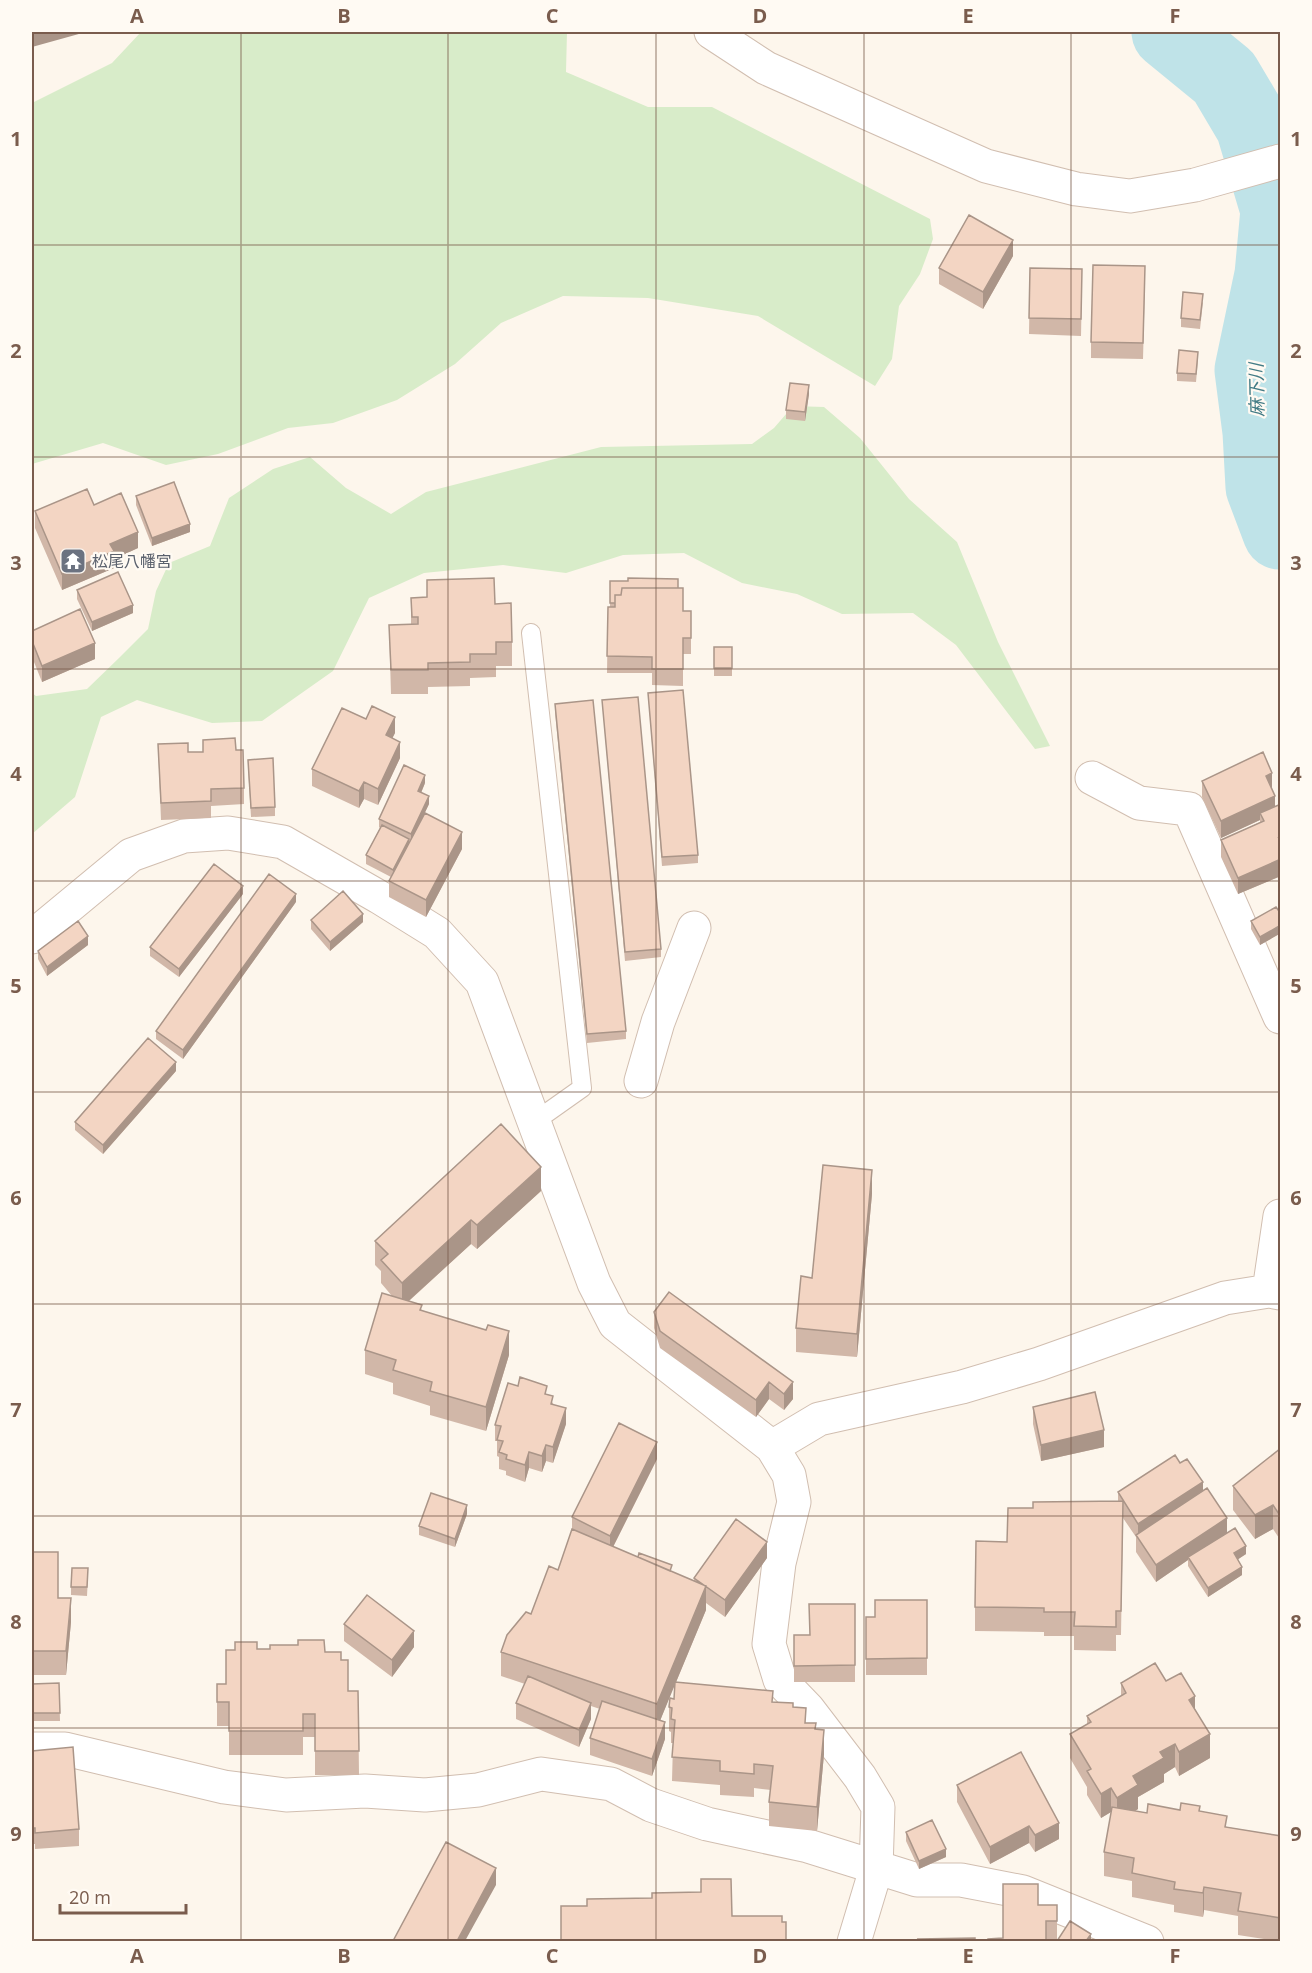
<svg xmlns="http://www.w3.org/2000/svg" width="1312" height="1973" viewBox="0 0 1312 1973" font-family="'Open Sans','Noto Sans JP',sans-serif">
<style>
.green{fill:#d8ecc9}
.lines{fill:none;stroke-linecap:round;stroke-linejoin:round}
.river{stroke:#bfe3e8;stroke-width:75}
.lane-casing{stroke:#d1beb0;stroke-width:20}
.street-casing{stroke:#d1beb0;stroke-width:35}
.lane{stroke:#fff;stroke-width:18}
.street{stroke:#fff;stroke-width:33}
.wall{fill:#d1b7a8}
.shaded-wall{fill:#aa9588}
.building{fill:#f3d5c3;stroke:#aa9588;stroke-width:1.5}
.grid{fill:none;stroke:#7a5c4d;stroke-width:1.5;stroke-opacity:0.55}
.labels{text-anchor:middle;dominant-baseline:central;stroke-width:4.5;stroke-linejoin:round;paint-order:stroke}
.worship-label{font-size:16px;fill:#5b616d;stroke:#fffaf3;text-anchor:start}
.water-label{font-size:18px;font-style:italic;fill:#437c86;stroke:#fffaf3}
.neatline{fill:none;stroke:#7a5c4d;stroke-width:2}
.grid-label{font-size:20px;text-anchor:middle;font-weight:bold;fill:#7a5c4d}
</style>
<rect width="100%" height="100%" fill="#fdf6ec"/>
<!-- green -->
<path class="green" d="M141,32H567L566,72L648,107H712L930,219L933,239L920,274L899,306L892,359L875,386L758,316L648,298L563,296L501,323L455,364L397,400L333,423L288,428L218,454L166,465L103,443L32,464V103L112,63Z
M793,406L824,407L860,438L909,499L957,542L998,642L1050,746L1035,749L956,645L913,613L842,614L797,594L742,583L684,553L623,555L566,573L503,565L424,573L369,598L333,671L262,721L212,723L137,700L101,717L75,797L32,834V693L36,696L87,689L120,657L148,629L156,591L169,563L210,546L229,498L273,469L310,457L346,488L391,514L426,492L601,447L752,444L774,428Z"/>
<g class="lines">
<!-- river -->
<path class="river" d="M1169,32L1224,77L1253,126L1278,210L1272,275L1252,370L1260,432L1263,487L1280,532"/>
<!-- lane casing -->
<g class="lane-casing">
<path id="lane" d="M531,633L582,1088L534,1122"/>
</g>
<!-- street casing -->
<g class="street-casing">
<path id="street" d="M711,32L766,68L986,166L1076,189L1130,196L1195,185L1280,161
M1092,778L1139,803L1189,809L1280,1017
M32,937L131,855L184,836L228,833L283,842L379,897L437,933L482,982L594,1283L615,1324L772,1447L819,1419L962,1387L1039,1364L1225,1298L1269,1291L1280,1293
M641,1081L658,1022L694,928
M1269,1291L1280,1216
M772,1447L789,1475L794,1502L779,1563L769,1644L780,1680L808,1709L860,1777L878,1807L876,1869L854,1942
M32,1749H65L224,1787L286,1795L365,1791L425,1795L478,1790L541,1774L611,1784L651,1805L707,1824L808,1846L917,1880H961L1023,1892L1147,1942"/>
</g>
<!-- lane -->
<use href="#lane" class="lane"/>
<!-- street -->
<use href="#street" class="street"/>
</g>
<!-- wall -->
<path class="wall" d="M1013,256L983,309L939,284V268Z
M1030,268L1082,286L1081,336L1029,334Z
M1145,283L1143,359L1091,358V342Z
M1203,302L1200,329L1181,327V318Z
M1198,360L1196,382L1177,381V373Z
M809,394L805,421L786,419V410Z
M136,496L190,532L152,546L136,505Z
M94,505L138,548L114,559V568L62,590L35,528V511Z
M427,580L495,604L512,642V666H496V677L470,678V686L428,687V694H391L389,625L411,624V598L427,597Z
M610,581L678,588L683,611H691V654H683V686L652,685V673H607L608,607H610Z
M77,590L133,613L92,631L77,599Z
M32,631L95,659L42,682L32,657Z
M714,647H732V676H714Z
M648,693L698,855V863L662,866Z
M602,700L661,949V957L625,961Z
M555,704L626,1031V1039L587,1043L555,712Z
M395,733L392,738L400,758L378,805L364,799L359,808L312,786V769Z
M203,740L236,750L244,788V804L211,806V818L161,820L158,744L188,752H203Z
M248,768L275,807V816L251,817Z
M1202,781L1272,789L1275,806L1281,804V876L1238,894L1221,857V840L1260,822V820L1221,838L1202,797Z
M425,783L421,793L429,804L419,824L462,849L426,917L389,897V881L391,877L366,864V855L380,828L379,827V819Z
M243,894L179,977L150,956V947Z
M296,902L183,1059L156,1039V1031Z
M1281,914V933L1260,945L1251,929V921Z
M311,920L363,922L330,951L311,929Z
M88,945L47,976L38,959V951Z
M176,1071L103,1154L75,1130V1122Z
M541,1191L477,1249L471,1244L409,1301L422,1310L509,1355L486,1431L430,1415V1406L393,1394V1383L365,1374V1350L392,1296L381,1283V1271L375,1265V1241Z
M872,1194L857,1357L796,1352V1328L812,1278Z
M669,1292L793,1399L784,1410L769,1399L756,1417L660,1348L654,1328V1312Z
M547,1394L566,1424L553,1463L546,1461L542,1472L529,1468L525,1482L506,1475V1471L499,1469V1457L497,1456V1441H495V1425Z
M1033,1407L1104,1447L1041,1461L1033,1424Z
M1281,1448V1541L1273,1529L1255,1539L1233,1510V1486Z
M657,1459L613,1547L694,1581V1578L767,1558L725,1617L706,1603V1610L676,1682L773,1702L793,1707L806,1723L816,1729L824,1754L817,1831L769,1826V1802L771,1790L754,1788V1797L720,1795V1785L672,1781L673,1743H671V1732L669,1731V1707L674,1699V1685L660,1721L665,1739L652,1776L590,1755V1738L600,1709L591,1706V1719L579,1747L516,1719V1703L525,1684L501,1676V1652L531,1614L558,1570L572,1531V1517Z
M1180,1463L1203,1491L1227,1533L1246,1554L1238,1559L1242,1575L1208,1597L1188,1566V1560L1156,1582L1136,1552V1537L1123,1518L1121,1635H1116V1651L1074,1650V1636H1044V1632L975,1631V1607L1007,1542L1033,1508L1118,1501V1492Z
M467,1514L455,1547L419,1535V1526Z
M32,1552L71,1622L66,1675H32Z
M88,1576L87,1596L71,1595V1587Z
M927,1600V1675H866V1617H875Z
M855,1604V1682H794V1635H810Z
M344,1624L414,1647L392,1677L344,1641Z
M257,1649L325,1652L341,1660L348,1691H358L359,1775H315V1737H303V1755H229V1726H217V1684H226Z
M1166,1681L1195,1709L1210,1758L1179,1776L1175,1767L1164,1774V1782L1138,1797V1809L1135,1811L1147,1813L1180,1810L1200,1811L1227,1827L1281,1836V1941H1276L1238,1935V1916L1204,1910L1203,1917L1174,1912V1905L1132,1897V1881L1104,1876V1852L1111,1812L1101,1818L1087,1795V1787L1070,1758V1734L1087,1724V1716L1121,1696V1683Z
M59,1683L60,1721H32V1684Z
M32,1751L79,1829V1846L35,1849V1844H32Z
M957,1785L1059,1839L1035,1852L1029,1843L990,1864L957,1802Z
M906,1832L946,1857L919,1869L906,1841Z
M1038,1905H1057V1941H1091H988L1003,1938Z"/>
<!-- shaded-wall -->
<path class="shaded-wall" d="M32,32H86L32,47Z
M1013,240V256L983,309V292Z
M809,385V394L805,421V412Z
M190,524V532L152,546V538Z
M138,532V548L114,559V568L62,590V574L110,544Z
M133,605V613L92,631V622Z
M95,643V659L42,682V666Z
M395,717V733L386,751V735Z
M400,742V758L378,805V789Z
M1272,773V789L1266,793V776Z
M425,775V783L418,800V791Z
M364,782V799L359,808V791Z
M429,796V804L411,842V834Z
M1275,796V813H1260V820L1221,838V821Z
M462,832V849L426,917V900Z
M409,839V848L393,878V870Z
M1281,859V876L1238,894V878Z
M243,886V894L179,977V969Z
M296,894V902L183,1059V1050Z
M363,914V922L330,951V942Z
M1281,925V933L1260,945V937Z
M88,936V945L47,976V967Z
M32,1030H33V1046L32,1047Z
M176,1062V1071L103,1154V1145Z
M541,1167V1191L477,1249V1225Z
M872,1170V1194L857,1357V1334Z
M471,1220V1244L402,1307V1283Z
M509,1331V1355L486,1431V1407Z
M769,1382V1399L756,1417V1400Z
M793,1382V1399L784,1410V1394Z
M566,1408V1424L553,1463V1447Z
M1104,1430V1447L1041,1461V1445Z
M657,1442V1459L610,1553V1536Z
M546,1445V1461L542,1472V1456Z
M529,1452V1468L525,1482V1465Z
M1203,1482V1499L1138,1539V1524Z
M467,1505V1514L455,1547V1539Z
M1273,1505V1529L1255,1539V1515Z
M1227,1518V1535L1188,1557V1560L1156,1582V1565Z
M767,1542V1558L725,1617V1600Z
M1246,1546V1554L1234,1562V1553Z
M1242,1567V1575L1208,1597V1588Z
M706,1586V1610L657,1728V1704Z
M71,1598V1622L66,1675V1651Z
M414,1631V1647L392,1677V1660Z
M1195,1696V1720L1189,1700Z
M591,1703V1719L579,1747V1730Z
M665,1722V1739L652,1776V1759Z
M824,1730V1754L817,1831V1807Z
M1210,1734V1758L1179,1776V1752Z
M1175,1744V1767L1164,1774V1782L1138,1797V1809L1117,1822V1798L1133,1776L1160,1752Z
M1111,1788V1812L1101,1818V1794Z
M1059,1823V1839L1035,1852V1835Z
M1029,1826V1843L990,1864V1847Z
M946,1849V1857L919,1869V1861Z
M496,1868V1885L465,1941H457Z
M1204,1887V1910L1203,1917V1893Z
M1091,1934V1941H1086Z"/>
<!-- building -->
<path class="building" d="M969,215L1013,240L983,292L939,268Z
M1093,265L1145,266L1143,343L1091,342Z
M1030,268L1082,269L1081,319L1029,318Z
M1183,292L1203,294L1200,320L1181,318Z
M1179,350L1198,352L1196,374L1177,373Z
M790,383L809,385L805,412L786,410Z
M174,482L190,524L152,538L136,496Z
M87,489L94,505L121,493L138,532L110,544L114,551L62,574L35,511Z
M118,572L133,605L92,622L77,590Z
M494,578L495,604L511,603L512,642H496V654H470V662L428,663V670H391L389,625L418,624V617H412L411,598L427,597V580Z
M628,578L678,579V588H622L621,595H615V603H610V581H628Z
M622,588H683V611H691V638H683V669H652V657L607,656L608,607H615V595H621Z
M80,609L95,643L42,666L32,641V631Z
M714,647H732V668H714Z
M683,690L698,855L662,857L648,693Z
M638,697L661,949L625,952L602,700Z
M593,700L626,1031L587,1034L555,704Z
M372,706L395,717L386,735L400,742L378,789L364,782L359,791L312,769L342,708L366,719Z
M235,738L236,750H243L244,788L211,789V801L161,803L158,744L188,743V752H203V740Z
M1263,752L1272,773L1266,776L1275,796L1221,821L1202,781Z
M273,758L275,807L251,808L248,760Z
M404,765L425,775L418,791L429,796L411,834L379,819Z
M1281,804V838H1279L1281,840V859L1238,878L1221,840L1264,821L1260,813Z
M425,813L462,832L426,900L389,881Z
M382,825L409,839L393,870L366,855Z
M214,864L243,886L179,969L150,947Z
M269,874L296,894L183,1050L156,1031Z
M343,891L363,914L330,942L311,920Z
M1276,907L1281,914V925L1260,937L1251,921Z
M78,921L88,936L47,967L38,951Z
M148,1038L176,1062L103,1145L75,1122Z
M501,1124L541,1167L477,1225L471,1220L402,1283L381,1260L388,1254L375,1241Z
M823,1165L872,1170L857,1334L796,1328L801,1276L812,1278Z
M669,1292L793,1382L784,1394L769,1382L756,1400L660,1331L654,1312Z
M382,1293L422,1305L420,1310L486,1330L488,1325L509,1331L486,1407L430,1391L432,1382L393,1370L396,1360L365,1350Z
M520,1377L547,1386L545,1394L553,1396L551,1404L566,1408L553,1447L546,1445L542,1456L529,1452L525,1465L506,1459L507,1455L499,1452L503,1441L497,1440L501,1426L495,1425L508,1383L518,1386Z
M1095,1392L1104,1430L1041,1445L1033,1407Z
M619,1423L657,1442L610,1536L572,1517Z
M1281,1448V1517L1273,1505L1255,1515L1233,1486Z
M1175,1455L1180,1463L1187,1459L1203,1482L1138,1524L1118,1492Z
M1207,1488L1227,1518L1156,1565L1136,1535Z
M431,1493L467,1505L455,1539L419,1526Z
M1123,1501L1121,1611H1116V1627L1074,1626L1075,1612H1044V1608L975,1607L976,1541L1007,1542L1008,1508H1033V1502Z
M736,1519L767,1542L725,1600L694,1578Z
M1235,1528L1246,1546L1234,1553L1242,1567L1208,1588L1188,1557Z
M572,1529L706,1586L657,1704L501,1652L507,1635L526,1612L531,1614L549,1566L558,1570Z
M32,1552H58V1598H71L66,1651H32Z
M639,1553L672,1565L670,1571L638,1557Z
M72,1568H88L87,1587H71Z
M367,1595L414,1631L392,1660L344,1624Z
M875,1600H927V1658L866,1659V1617H875Z
M809,1604H855V1665L794,1666V1635H810Z
M298,1640H324L325,1652H341V1660H348V1691H358L359,1751H315V1714H303V1731H229V1702H217V1684H226V1650H235V1642H257V1649H270V1645H298Z
M1155,1663L1166,1681L1181,1673L1195,1696L1189,1700L1210,1734L1179,1752L1175,1744L1160,1752L1164,1758L1133,1776L1138,1785L1117,1798L1111,1788L1101,1794L1087,1771L1091,1769L1070,1734L1091,1722L1087,1716L1126,1693L1121,1683Z
M528,1676L591,1703L579,1730L516,1703Z
M675,1682L773,1691L772,1702L793,1703V1707L806,1708L805,1723H816L815,1729L824,1730L817,1807L769,1802L773,1766L754,1764V1774L720,1771V1761L672,1757L675,1720L671,1719L672,1708L669,1707L670,1698L674,1699Z
M59,1683L60,1713H32V1684Z
M602,1701L665,1722L652,1759L590,1738Z
M73,1747L79,1829L35,1833V1828H32V1751Z
M1021,1752L1059,1823L1035,1835L1029,1826L990,1847L957,1785Z
M1181,1803L1200,1806L1199,1811L1227,1816L1225,1827L1281,1836V1918L1238,1911L1241,1893L1204,1887L1203,1893L1174,1889L1175,1882L1132,1873L1134,1858L1104,1852L1112,1807L1147,1813L1148,1804L1180,1810Z
M932,1820L946,1849L919,1861L906,1832Z
M446,1842L496,1868L457,1941H393Z
M701,1879H731L732,1916H782V1922H786V1941H561V1906H587V1899L652,1898V1893L701,1892Z
M1003,1884H1038V1905H1057V1921H1046V1941H988V1939L1003,1938Z
M1070,1921L1091,1934L1086,1941H1057Z
M975,1938V1941H919L918,1939Z"/>
<!-- grid -->
<path class="grid" d="M241,32V1942M448,32V1942M656,32V1942M864,32V1942M1071,32V1942M32,245H1280M32,457H1280M32,669H1280M32,881H1280M32,1092H1280M32,1304H1280M32,1516H1280M32,1728H1280"/>
<!-- icons -->
<defs>
<g id="temple-square" transform="scale(1.35)"><rect x="-9" y="-9" width="18" height="18" rx="4" fill="#6b7280" stroke="#fffaf3"/><path d="M0-6L5-2H3V0L6.5 2.5H4V6H1.5V3h-3V6H-4V2.5H-6.5L-3 0V-2H-5Z" fill="#fff"/></g>
</defs>
<g fill-rule="evenodd">
<use href="#temple-square" x="73" y="561"/>
</g>
<g class="labels">
<!-- worship labels -->
<g class="worship-label">
<text x="92" y="561">松尾八幡宮</text>
</g>
<!-- water labels -->
<g class="water-label">
<text transform="translate(1256 390) rotate(-91)">麻下川</text>
</g>
</g>
<!-- border -->
<rect width="1312" height="1973" fill="none" stroke="#fffaf3" stroke-width="66"/>
<!-- scale -->
<path d="M60 1904v9h126v-9" fill="none" stroke="#7a5c4d" stroke-width="3"/>
<text x="69" y="1904" font-size="18" fill="#7a5c4d" stroke="#fffaf3" stroke-width="4.5" paint-order="stroke">20 m</text>
<rect x="33" y="33" width="1246" height="1907" class="neatline"/>
<g class="grid-label">
<text x="137" y="23">A</text>
<text x="344" y="23">B</text>
<text x="552" y="23">C</text>
<text x="760" y="23">D</text>
<text x="968" y="23">E</text>
<text x="1175" y="23">F</text>
<text x="16" y="146">1</text>
<text x="1296" y="146">1</text>
<text x="16" y="358">2</text>
<text x="1296" y="358">2</text>
<text x="16" y="570">3</text>
<text x="1296" y="570">3</text>
<text x="16" y="781">4</text>
<text x="1296" y="781">4</text>
<text x="16" y="993">5</text>
<text x="1296" y="993">5</text>
<text x="16" y="1205">6</text>
<text x="1296" y="1205">6</text>
<text x="16" y="1417">7</text>
<text x="1296" y="1417">7</text>
<text x="16" y="1629">8</text>
<text x="1296" y="1629">8</text>
<text x="16" y="1841">9</text>
<text x="1296" y="1841">9</text>
<text x="137" y="1963">A</text>
<text x="344" y="1963">B</text>
<text x="552" y="1963">C</text>
<text x="760" y="1963">D</text>
<text x="968" y="1963">E</text>
<text x="1175" y="1963">F</text>
</g>
</svg>
